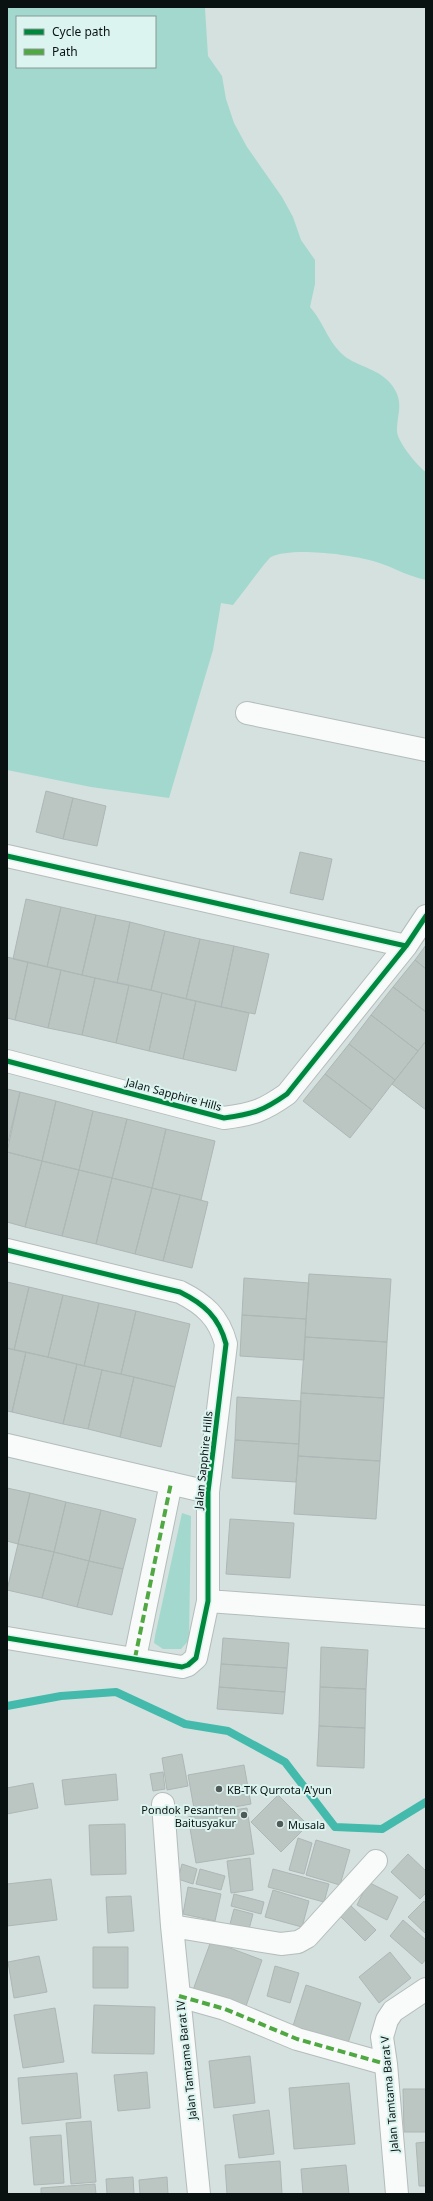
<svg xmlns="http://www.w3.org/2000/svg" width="433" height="2201" viewBox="0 0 433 2201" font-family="'Noto Sans',sans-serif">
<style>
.green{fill:#a3d8cf;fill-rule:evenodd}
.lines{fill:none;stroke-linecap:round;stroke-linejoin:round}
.stream{stroke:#43baac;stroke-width:8}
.building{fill:#bbc6c3;stroke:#adb7b5}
.minor-casing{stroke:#b3bdbb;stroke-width:24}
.minor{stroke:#f9fafa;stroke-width:22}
.quiet{stroke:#50a842;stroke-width:4;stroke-dasharray:8 4;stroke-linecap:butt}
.cycleway-casing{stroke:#dcf4ef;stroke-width:8}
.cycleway{stroke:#00873e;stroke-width:5}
.poi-dot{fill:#515a59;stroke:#dcf4ef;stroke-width:1.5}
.labels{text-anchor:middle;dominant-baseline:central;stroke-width:4;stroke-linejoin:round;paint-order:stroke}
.street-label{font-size:11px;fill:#0a1211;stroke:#dcf4ef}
.poi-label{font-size:11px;fill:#0a1211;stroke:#dcf4ef;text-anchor:start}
</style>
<rect width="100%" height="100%" fill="#d5e1de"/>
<!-- green -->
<path class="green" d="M7,7L205,8L208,56L222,76L226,99L234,123L247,147L282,197L293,217L301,240L315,260V284L310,307C325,324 328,344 347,358C361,367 380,370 391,384C405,402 397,412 397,431C397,441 417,466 426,472V580C405,576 387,563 365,559C344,554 290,547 271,557C268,558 239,598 233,605L221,603L213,650L169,798L91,787L7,770ZM17,17H155V67H17Z
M182,1513L191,1516L189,1640L181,1649H163L154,1643L155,1636Z"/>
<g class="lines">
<!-- stream -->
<path class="stream" d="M7,1706L61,1696L116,1692L185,1724L228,1731L285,1762L335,1827L382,1829L426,1802"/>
</g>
<!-- building -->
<path class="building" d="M46,791L73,798L63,839L36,832Z
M73,798L106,806L97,846L63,839Z
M300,852L332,859L323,900L290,893Z
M26,899L61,907L47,967L13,959Z
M61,907L96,915L82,975L47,967Z
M96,915L130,922L117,983L82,975Z
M130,922L165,931L151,990L117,983Z
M165,931L200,939L186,999L151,990Z
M200,939L234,946L221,1007L186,999Z
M426,945V969L415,960Z
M234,946L269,954L255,1014L221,1007Z
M7,957L28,962L15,1020L7,1018Z
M415,960L426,969V1012L393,987Z
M28,962L61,970L48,1028L15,1020Z
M61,970L95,978L82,1035L48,1028Z
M95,978L129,985L116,1043L82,1035Z
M129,985L162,993L149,1051L116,1043Z
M393,987L426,1012V1041L418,1051L371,1015Z
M162,993L196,1001L183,1059L149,1051Z
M196,1001L249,1013L236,1071L183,1059Z
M371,1015L418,1051L395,1080L349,1044Z
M426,1041V1110L392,1084Z
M349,1044L395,1080L372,1110L325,1074Z
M325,1074L372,1110L350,1138L303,1101Z
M7,1089L20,1092L7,1146Z
M20,1092L56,1101L42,1161L7,1152Z
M56,1101L93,1111L79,1170L42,1161Z
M93,1111L127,1119L112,1178L79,1170Z
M127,1119L166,1129L152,1188L112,1178Z
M166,1129L215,1141L201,1200L152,1188Z
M7,1152L42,1161L25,1227L7,1222Z
M42,1161L79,1170L62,1236L25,1227Z
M79,1170L112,1178L96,1244L62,1236Z
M112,1178L152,1188L135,1254L96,1244Z
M152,1188L180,1195L163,1261L135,1254Z
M180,1195L208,1202L192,1268L163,1261Z
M309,1274L391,1279L387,1342L305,1337Z
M244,1278L309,1283L306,1319L242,1315Z
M7,1282L29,1287L14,1350L7,1348Z
M29,1287L63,1295L48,1357L14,1350Z
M63,1295L99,1303L84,1366L48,1357Z
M99,1303L136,1311L121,1374L84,1366Z
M136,1311L190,1324L175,1387L121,1374Z
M242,1315L306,1319L304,1360L240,1356Z
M305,1337L387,1342L384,1398L301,1393Z
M7,1348L26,1352L12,1412L7,1411Z
M26,1352L77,1364L63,1424L12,1412Z
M77,1364L102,1370L88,1429L63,1424Z
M102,1370L134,1377L120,1437L88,1429Z
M134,1377L175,1387L161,1447L120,1437Z
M301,1393L384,1398L380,1461L298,1456Z
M237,1397L301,1401L299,1444L235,1440Z
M235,1440L299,1444L296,1482L232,1478Z
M298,1456L380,1461L376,1519L294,1514Z
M7,1488L30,1493L18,1544L7,1541Z
M30,1493L66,1502L54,1552L18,1544Z
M66,1502L101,1510L89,1561L54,1552Z
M101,1510L136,1519L123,1569L89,1561Z
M230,1519L294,1523L290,1578L226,1574Z
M18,1544L54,1552L42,1598L7,1590Z
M54,1552L89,1561L77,1607L42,1598Z
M89,1561L123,1569L112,1615L77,1607Z
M223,1638L289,1643L287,1668L221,1664Z
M321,1647L368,1650L366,1689L320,1687Z
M221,1664L287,1668L285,1692L219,1687Z
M219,1687L285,1692L283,1714L217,1709Z
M320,1687L366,1689L365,1728L319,1726Z
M319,1726L365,1728L364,1768L317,1766Z
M182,1754L188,1786L167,1790L162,1758Z
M244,1765L251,1804L195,1814L188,1775Z
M163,1772L165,1789L153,1791L150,1774Z
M116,1774L118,1800L65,1805L62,1780Z
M33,1783L38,1808L7,1814V1788Z
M278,1795L308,1825L281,1852L251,1822Z
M247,1808L254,1854L196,1863L188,1817Z
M125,1824L126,1874L91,1875L89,1825Z
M298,1838L312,1843L304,1874L289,1870Z
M316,1840L350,1850L340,1885L306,1875Z
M408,1854L426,1871V1893L420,1899L391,1872Z
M250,1858L253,1890L231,1893L227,1861Z
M182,1864L197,1869L193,1884L178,1879Z
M200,1869L225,1876L221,1890L196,1884Z
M273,1869L329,1884L324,1902L268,1887Z
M51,1879L57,1920L7,1926V1884Z
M368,1882L398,1897L387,1920L357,1905Z
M188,1887L221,1894L215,1921L183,1914Z
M273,1890L309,1901L302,1927L265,1917Z
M234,1894L264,1902L261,1914L231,1906Z
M131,1896L134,1931L108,1933L106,1897Z
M424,1901L426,1904V1934L408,1917Z
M349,1904L376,1930L365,1941L339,1915Z
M234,1909L253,1914L248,1933L229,1928Z
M403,1920L426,1940V1959L422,1964L390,1936Z
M211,1941L262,1960L245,2009L193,1990Z
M93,1947H128V1988H93Z
M390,1952L411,1978L379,2003L359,1977Z
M39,1956L47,1992L14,1998L8,1962Z
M275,1966L299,1973L290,2003L267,1996Z
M306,1985L361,2003L348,2043L293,2026Z
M94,2005L155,2007L154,2054L92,2053Z
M55,2008L64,2062L23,2068L14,2015Z
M250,2056L255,2103L214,2108L209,2061Z
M147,2072L150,2108L118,2111L114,2075Z
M77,2073L81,2118L22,2124L18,2078Z
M349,2083L355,2144L294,2149L289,2088Z
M403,2089H426V2132H404Z
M269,2110L274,2154L239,2158L233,2115Z
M91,2121L96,2182L71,2184L66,2123Z
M61,2135L64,2183L34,2185L30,2137Z
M426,2142V2186H419L416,2143Z
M280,2161L282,2194H227L225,2165Z
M346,2165L349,2194H303L301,2169Z
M133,2177L134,2194H107L106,2179Z
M167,2177L168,2194H140L139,2180Z
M95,2184L96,2194H41V2188Z"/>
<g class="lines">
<!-- minor casing -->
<g class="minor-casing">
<path id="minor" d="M247,713L426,750
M7,856L406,946
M7,1061L224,1118C253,1114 263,1111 287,1094L406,946L426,916
M7,1250L180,1292C204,1304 219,1317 226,1344L208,1492V1601L196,1658L188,1665L182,1667L7,1638
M7,1445L208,1492
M208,1601L426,1617
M135,1658L171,1483
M163,1804L172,1926L199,2194
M172,1926L281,1944L298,1942L307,1937L376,1861
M179,1996L225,2009L297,2039L386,2064
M397,2194L386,2064L382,2037L387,2020L393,2011L426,1989"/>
</g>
<!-- minor -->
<use href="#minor" class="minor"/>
<!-- quiet -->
<path class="quiet" d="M135,1658L171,1483
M179,1996L225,2009L297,2039L386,2064"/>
<!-- cycleway casing -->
<g class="cycleway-casing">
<path id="cycleway" d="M7,856L406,946
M7,1061L224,1118C253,1114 263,1111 287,1094L406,946L426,916
M7,1250L180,1292C204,1304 219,1317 226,1344L208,1492V1601L196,1658L188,1665L182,1667L7,1638"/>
</g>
<!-- cycleway -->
<use href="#cycleway" class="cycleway"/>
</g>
<!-- markers -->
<g class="poi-dot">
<circle cx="219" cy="1789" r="4"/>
<circle cx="244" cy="1815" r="4"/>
<circle cx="280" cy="1824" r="4"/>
</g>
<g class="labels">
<!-- street labels -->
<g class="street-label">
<text transform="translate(174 1094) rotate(15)">Jalan Sapphire Hills</text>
<text transform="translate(203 1460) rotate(-84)">Jalan Sapphire Hills</text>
<text transform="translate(186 2060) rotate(-96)">Jalan Tamtama Barat IV</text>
<text transform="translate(389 2094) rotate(-95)">Jalan Tamtama Barat V</text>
</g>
<!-- poi labels -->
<g class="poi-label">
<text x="227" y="1789">KB-TK Qurrota A'yun</text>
<text x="236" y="1809" text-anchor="end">Pondok Pesantren<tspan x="236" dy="13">Baitusyakur</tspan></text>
<text x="288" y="1824">Musala</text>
</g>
</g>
<!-- border -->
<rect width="433" height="2201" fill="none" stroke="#0a1211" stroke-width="16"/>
<!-- legend -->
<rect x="16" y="16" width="140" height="52" fill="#dcf4ef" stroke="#889a96"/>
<rect x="24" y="29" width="20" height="6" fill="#00873e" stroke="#889a96"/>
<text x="52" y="36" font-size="12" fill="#0a1211">Cycle path</text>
<rect x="24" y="49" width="20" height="6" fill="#50a842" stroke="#889a96"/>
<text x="52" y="56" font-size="12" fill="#0a1211">Path</text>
</svg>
